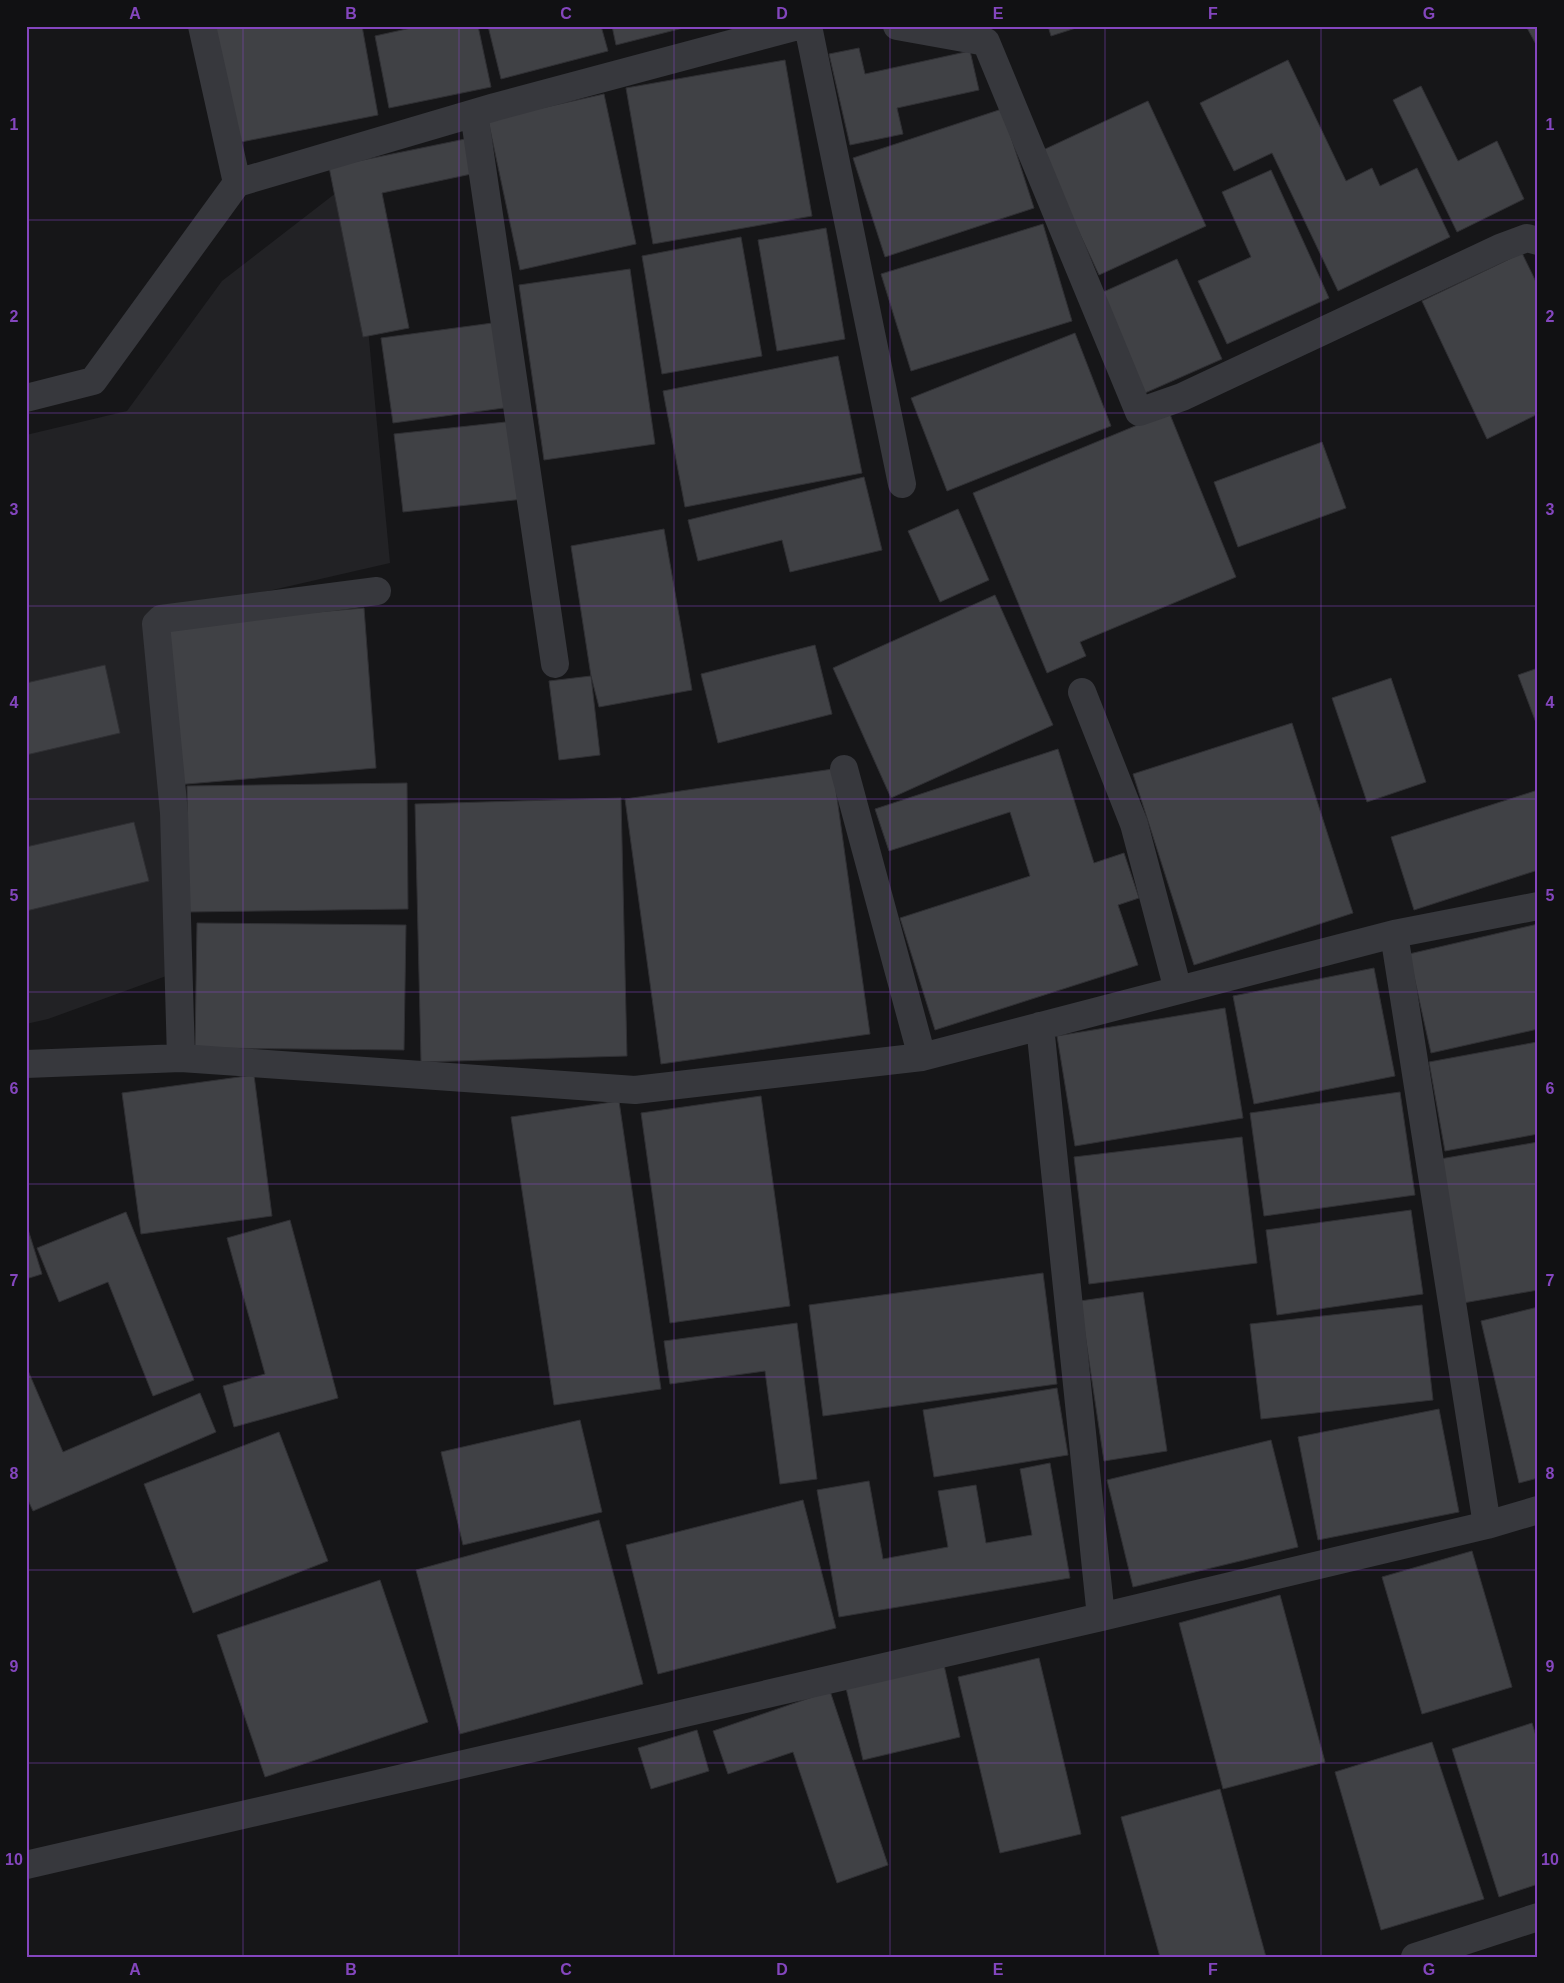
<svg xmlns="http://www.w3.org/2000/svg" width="1564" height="1983" viewBox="0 0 1564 1983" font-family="Helvetica,sans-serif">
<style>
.built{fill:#222225}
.building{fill:#404145;stroke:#303034}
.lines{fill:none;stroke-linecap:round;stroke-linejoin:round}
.minor{stroke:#37383d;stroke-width:28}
.grid{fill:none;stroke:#8446be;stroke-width:1;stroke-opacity:0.55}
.neatline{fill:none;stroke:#8446be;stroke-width:2}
.grid-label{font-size:16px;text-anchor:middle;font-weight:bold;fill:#8446be}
</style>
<rect width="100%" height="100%" fill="#161618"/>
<!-- built -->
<path class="built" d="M354,179L390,563L150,618L169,975L48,1019L26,1024V435L127,411L222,281Z"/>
<!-- building -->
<path class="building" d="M214,26H362L378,115L236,143Z
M420,26H478L491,87L389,108L375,36Z
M488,26H601L608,51L501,79Z
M612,26H691L616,45Z
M1048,26H1082L1051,36Z
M1526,26H1538V48Z
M859,48L865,74L970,51L979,90L897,108L903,134L850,145L829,54Z
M785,60L812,216L653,244L626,88Z
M1288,60L1346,181L1372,168L1380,186L1417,168L1450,237L1338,291L1272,153L1234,171L1200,103Z
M1421,86L1458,161L1497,141L1524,199L1457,232L1393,100Z
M604,94L636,244L520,270L488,120Z
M1148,101L1206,226L1099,275L1041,151Z
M1002,109L1034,208L885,257L853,158Z
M470,138L476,173L382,193L409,328L363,337L329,167Z
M1271,170L1329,298L1227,344L1198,281L1251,257L1222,192Z
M1043,224L1072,321L911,371L881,274Z
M826,228L845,339L777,351L758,240Z
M741,237L762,356L662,374L642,256Z
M1522,253L1538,286V414L1487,439L1422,301Z
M1177,259L1222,359L1145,393L1101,293Z
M630,269L655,444L544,460L519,285Z
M500,322L511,407L393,423L381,338Z
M1075,333L1111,426L947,491L911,398Z
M838,356L862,473L685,507L663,391Z
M1169,412L1236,577L1080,642L1086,656L1047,673L973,493Z
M515,421L524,499L403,512L394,434Z
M1322,442L1346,508L1238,547L1214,482Z
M864,477L882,550L790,572L782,540L698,561L688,520Z
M958,509L989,580L940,602L908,531Z
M664,529L692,690L599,707L591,676L571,546Z
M995,595L1053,725L891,798L833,668Z
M364,608L376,768L175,785L162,625Z
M815,645L832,714L718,743L701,674Z
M105,665L120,733L26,755V683Z
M1538,668V728L1518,675Z
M591,676L600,755L559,760L549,681Z
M1391,678L1426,782L1367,802L1332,698Z
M1292,723L1353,913L1194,965L1133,774Z
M1058,749L1094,863L1124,853L1139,898L1118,905L1138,965L935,1030L900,918L1030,876L1010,812L889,851L875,809Z
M833,769L870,1034L661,1064L625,799Z
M407,783L408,909L188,912L187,786Z
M1538,790V870L1414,910L1391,837Z
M621,798L627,1056L421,1062L415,804Z
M134,822L149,881L26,911V847Z
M197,923L406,925L404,1050L195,1048Z
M1538,924V1029L1431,1053L1409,954Z
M1374,968L1395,1076L1254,1104L1233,996Z
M1225,1008L1243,1118L1075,1146L1057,1036Z
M1537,1042L1538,1134L1445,1151L1429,1062Z
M254,1075L272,1216L141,1234L122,1093Z
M1400,1092L1415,1195L1264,1216L1250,1113Z
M761,1096L790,1306L670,1323L641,1113Z
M619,1101L661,1389L554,1405L511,1117Z
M1242,1137L1257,1263L1089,1284L1074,1157Z
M1538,1142V1290L1463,1303L1440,1159Z
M1411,1210L1423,1294L1277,1315L1266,1230Z
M126,1212L194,1380L153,1396L108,1282L59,1302L37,1248Z
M290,1220L338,1398L234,1427L223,1386L265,1374L227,1238Z
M26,1223L42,1274L26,1279Z
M1043,1273L1057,1384L823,1416L809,1305Z
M1143,1292L1167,1451L1104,1461L1080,1301Z
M1422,1305L1433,1400L1261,1419L1250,1324Z
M1538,1307V1478L1519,1483L1481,1321Z
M797,1323L817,1479L780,1484L765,1371L670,1384L664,1341Z
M26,1366L63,1452L200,1393L216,1432L33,1511L26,1496Z
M1057,1388L1068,1455L934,1477L923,1410Z
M1439,1409L1459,1512L1318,1540L1298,1437Z
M580,1420L602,1512L463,1545L441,1452Z
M279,1432L328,1561L193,1613L144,1484Z
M1271,1440L1298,1547L1133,1587L1107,1480Z
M1050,1463L1070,1578L839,1617L817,1490L869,1481L883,1559L948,1547L938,1491L976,1485L986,1543L1032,1535L1020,1469Z
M803,1500L836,1628L658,1674L626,1545Z
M599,1520L643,1684L460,1734L416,1570Z
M1472,1551L1512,1687L1422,1714L1382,1577Z
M380,1580L428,1722L265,1777L217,1635Z
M1280,1595L1325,1762L1223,1789L1179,1623Z
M1039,1658L1081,1834L1000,1853L958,1677Z
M944,1665L960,1737L863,1760L846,1688Z
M830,1691L888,1865L837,1883L793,1752L728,1774L713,1731Z
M1532,1723L1538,1742V1884L1499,1897L1452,1749Z
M697,1730L709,1771L651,1789L638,1748Z
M1432,1742L1484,1899L1381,1930L1335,1772Z
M1220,1789L1266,1957H1160L1121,1817Z"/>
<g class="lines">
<!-- minor -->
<path class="minor" d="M202,26L237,183L495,107L798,26
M808,26L902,484
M897,26L986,42L1139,412L1182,397L1500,248L1527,238L1538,241
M474,113L555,664
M26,398L93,381L237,183
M1082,692L1134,824L1178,990
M844,769L922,1057
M1394,934L1487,1525
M1040,1026L1101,1617
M181,1058L174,813L156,624L161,619L377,591
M26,1064L181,1058L635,1090L922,1057L1394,934L1538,906
M26,1865L1101,1617L1487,1525L1538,1510
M1415,1957L1538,1917"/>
</g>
<!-- grid -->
<path class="grid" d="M243,26V1957M459,26V1957M674,26V1957M890,26V1957M1105,26V1957M1321,26V1957M26,220H1538M26,413H1538M26,606H1538M26,799H1538M26,992H1538M26,1184H1538M26,1377H1538M26,1570H1538M26,1763H1538"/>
<!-- border -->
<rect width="1564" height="1983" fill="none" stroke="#111113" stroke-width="55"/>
<rect x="28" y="28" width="1508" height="1928" class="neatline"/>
<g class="grid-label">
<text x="135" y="19">A</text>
<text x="351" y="19">B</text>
<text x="566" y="19">C</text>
<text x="782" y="19">D</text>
<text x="998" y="19">E</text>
<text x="1213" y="19">F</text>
<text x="1429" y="19">G</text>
<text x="14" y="130">1</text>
<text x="1550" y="130">1</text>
<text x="14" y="322">2</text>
<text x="1550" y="322">2</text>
<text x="14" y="515">3</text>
<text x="1550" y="515">3</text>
<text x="14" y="708">4</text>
<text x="1550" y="708">4</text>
<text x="14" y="901">5</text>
<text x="1550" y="901">5</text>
<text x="14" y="1094">6</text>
<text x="1550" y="1094">6</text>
<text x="14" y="1286">7</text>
<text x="1550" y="1286">7</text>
<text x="14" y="1479">8</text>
<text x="1550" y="1479">8</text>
<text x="14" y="1672">9</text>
<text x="1550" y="1672">9</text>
<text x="14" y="1865">10</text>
<text x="1550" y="1865">10</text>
<text x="135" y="1975">A</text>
<text x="351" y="1975">B</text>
<text x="566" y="1975">C</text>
<text x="782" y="1975">D</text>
<text x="998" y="1975">E</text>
<text x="1213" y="1975">F</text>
<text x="1429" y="1975">G</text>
</g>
</svg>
